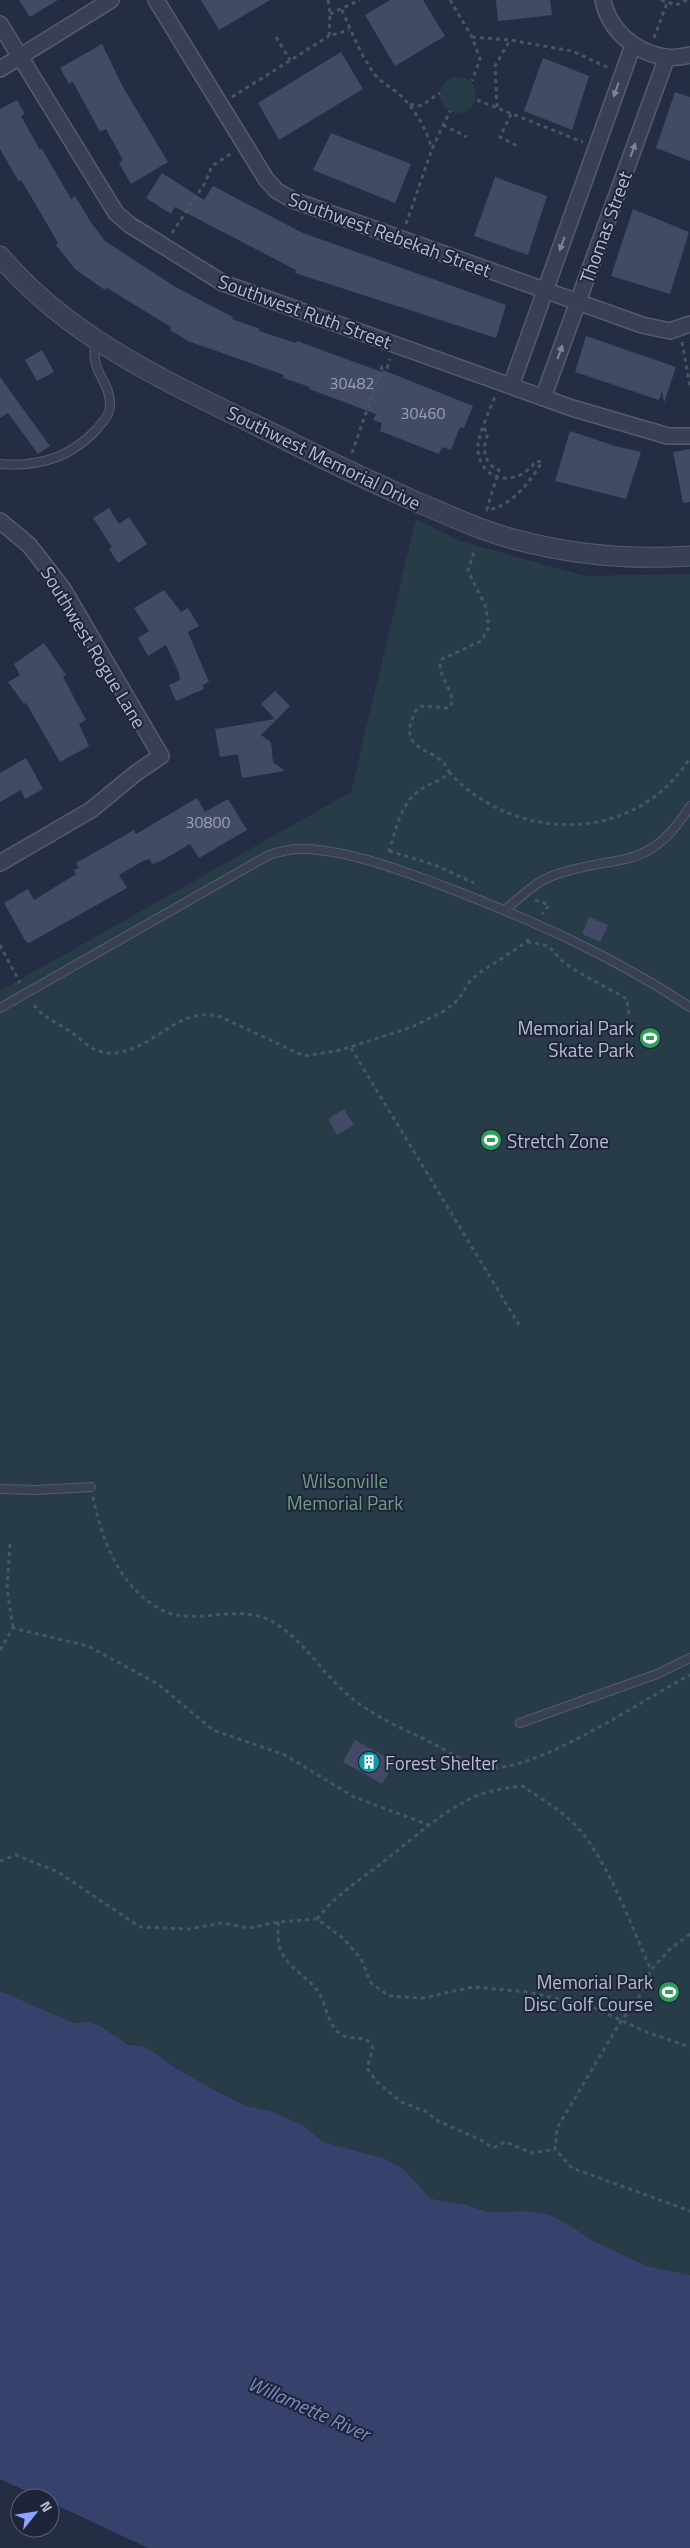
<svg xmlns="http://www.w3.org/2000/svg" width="690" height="2548" viewBox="0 0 690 2548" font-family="'Titillium Web',sans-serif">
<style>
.green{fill:#273c46}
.water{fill:#36426b}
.building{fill:#424a65}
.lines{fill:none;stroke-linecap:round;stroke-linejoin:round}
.service-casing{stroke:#555b6f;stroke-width:10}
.minor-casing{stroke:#555b6f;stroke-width:18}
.tertiary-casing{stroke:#555b6f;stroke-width:21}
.path{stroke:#43585f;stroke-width:3;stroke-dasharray:4 4;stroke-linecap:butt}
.service{stroke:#3a4054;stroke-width:8}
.minor{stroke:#3a4054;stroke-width:15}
.tertiary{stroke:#3a4054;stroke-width:19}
.oneway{fill:#7f8497}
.labels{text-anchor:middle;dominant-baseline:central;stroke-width:4;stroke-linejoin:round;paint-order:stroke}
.number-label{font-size:16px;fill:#9aa0b4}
.street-label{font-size:19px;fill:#b7bcce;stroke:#1e243a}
.poi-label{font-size:19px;fill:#b7bcce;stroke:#1e243a;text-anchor:end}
.park-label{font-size:19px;fill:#6da082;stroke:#1e243a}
.water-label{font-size:20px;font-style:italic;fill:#7c8bb7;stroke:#1e243a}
</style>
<rect width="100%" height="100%" fill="#252d45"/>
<!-- green -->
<path class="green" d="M440 95a18 18 0 1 1 36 0a18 18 0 1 1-36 0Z
M416,519L460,541L585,576L690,574V2275L647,2266L591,2240L571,2226L550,2215L525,2211L487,2212L465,2204L439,2201L429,2197L404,2169L383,2158L323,2142L304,2126L271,2111L246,2106L214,2090L141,2046C114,2044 104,2020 74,2023L0,1991V991L351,792Z"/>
<!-- water -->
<path class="water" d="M0,1991L74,2023L87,2022L98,2025L129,2045L141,2046L152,2051L173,2066L214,2090L246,2106L271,2111L304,2126L323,2142L383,2158L404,2169L429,2197L439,2201L465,2204L487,2212L525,2211L550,2215L571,2226L591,2240L647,2266L690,2275V2548H148L50,2502V2498H41L0,2479Z"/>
<!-- building -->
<path class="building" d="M19,0H58L30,17Z
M201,0H270L219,30Z
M390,0H423L445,36L395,66L365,15Z
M496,0H550L552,15L498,21Z
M102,44L123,87L168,162L131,184L119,163L123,160L106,129L100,132L73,82L69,84L60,68Z
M341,52L363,89L279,140L258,103Z
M543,58L589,76L572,130L524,111Z
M675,92L690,97V161L656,148Z
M17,100L25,114L21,116L40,150L42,149L71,199L75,196L90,221L105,241L177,288L233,317L232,319L260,329L259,331L296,343L297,341L382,372L383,370L473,406L464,428L460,427L451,450L442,447L439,454L380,431L382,423L373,420L376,414L309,389L310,387L283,378L284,375L188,341L170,330L171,327L107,288L105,290L76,270L56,245L58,243L36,205L21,180L19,182L0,149V109Z
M331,133L411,164L395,203L313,170Z
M162,173L204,200L213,186L303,233L506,305L496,338L295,273L296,270L175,207L171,214L146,198Z
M495,177L547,196L528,255L474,236Z
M633,209L689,232L670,294L611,276Z
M586,336L676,367L664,403L662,391L659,400L575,372Z
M42,350L54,372L37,381L25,360Z
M0,377L50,446L38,454L8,413L0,418Z
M570,431L615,446L641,452L626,499L555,481Z
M690,449V502L683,503L673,452Z
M109,508L119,524L129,517L147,544L118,563L109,549L112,547L93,518Z
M164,590L181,612L188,608L199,626L188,632L209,682L203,685L204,689L176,701L169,685L180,680L179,673L166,645L148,656L138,638L149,631L134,608Z
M44,643L66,675L63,677L86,720L79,724L89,746L60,762L26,703L24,704L8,682L20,675L14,664Z
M275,691L290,706L261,735L271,742L273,762L285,771L242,778L238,754L220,757L215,729L275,719L261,704Z
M26,758L43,789L25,799L21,790L0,802V773Z
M197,798L205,812L228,799L247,830L199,858L190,844L161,861L152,864L150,859L143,861L119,875L127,888L29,943L26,942L4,903L28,889L34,900L76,874L74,870L79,868L76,863L134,830L136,834Z
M589,917L608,925L600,942L582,934Z
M344,1109L354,1125L337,1135L328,1119Z
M355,1740L395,1762L382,1784L343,1762Z"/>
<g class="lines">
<!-- service casing -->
<g class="service-casing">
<path id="service" d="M0,464C39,467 70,458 97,429C104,420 111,414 110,403C109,378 89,373 96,341
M505,910C520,898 534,883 552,876C615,852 647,876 690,806
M0,1008L267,856C280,851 294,848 308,849C355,852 402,871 446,887C532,920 613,956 690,1007
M0,1489L37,1490L91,1487
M520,1723L657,1674L690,1658"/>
</g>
<!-- minor casing -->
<g class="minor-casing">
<path id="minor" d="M156,0L266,179L277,191L293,200L642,325L670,331L690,324
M603,0C610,38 653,66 690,55
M0,24L116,213L130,225L223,283L572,408L668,436H690
M0,69L111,0
M511,386L633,45
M543,398L667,57
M0,521L29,545L63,589L161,756L136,773L91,810L0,863"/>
</g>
<!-- tertiary casing -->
<g class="tertiary-casing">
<path id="tertiary" d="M0,256C75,345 182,388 284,439C327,461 372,482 417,502C450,516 482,531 517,540C574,555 632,560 690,556"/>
</g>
<!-- path -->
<path class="path" d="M328,0L330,14L329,36L349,30
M450,0L472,37L480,59L472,81
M661,0L676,5L687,0
M342,10C352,33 361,56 376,76C382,83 391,87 398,93C415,109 425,126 432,149
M330,14L360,0
M276,37L290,60
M472,37L510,40L572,51L609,68
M654,38L667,3
M232,97L329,36
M477,100L583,142
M410,104C424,110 428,99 440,93
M497,107L495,66L510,40
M511,114L500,137L517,146
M443,125L467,137
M406,224L432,149L450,111
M172,233L205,183L212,166L232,153
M682,342L690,386
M484,428L488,434C482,448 483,464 499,470C495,484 490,497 487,510C512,506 529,483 542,462L536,461C519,486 483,484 478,452C476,438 490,410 495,396
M352,453L382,367L387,368L390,359
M449,772C515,844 635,845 690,758
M389,851L435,865L474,883
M389,852C396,829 401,801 423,788C432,782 443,781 449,772C439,744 393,756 416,710L422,706L449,708C461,695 433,675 442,659L481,641L489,627L485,605L468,571L475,548
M535,900L549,905L542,914
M527,942C559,945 548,952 569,966C587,978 608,988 627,999L629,1015
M0,945L20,983
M34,1005C43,1018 60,1024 74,1034C82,1040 89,1048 99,1051C144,1065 175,1002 221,1017L304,1056L341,1050L412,1027L444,1011L458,1000L470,981L479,973L527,942L530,935
M351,1048L521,1328
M93,1497C102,1540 118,1584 158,1608C193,1629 238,1601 273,1622C304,1640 321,1672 348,1695C372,1716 402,1728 430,1742C447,1751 466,1763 485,1767C534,1775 643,1699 690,1675
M10,1544L7,1588L13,1628
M0,1650L13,1628L88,1646L158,1684L213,1730L285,1755L354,1797L429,1825
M0,1861L16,1855L58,1872L140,1927L189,1929L222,1923L249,1928L278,1922L317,1919L343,1938L361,1959L371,1983L389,1996L423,1998L473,1987L528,1992L592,2007L649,2033L690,2047
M317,1919C336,1894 362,1879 387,1859C411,1840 436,1817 464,1802C481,1792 503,1788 523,1786C539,1798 558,1808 572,1822C605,1852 632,1928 651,1970
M278,1922C278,1932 277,1944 282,1953C289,1968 307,1977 317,1990C327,2003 327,2029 344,2036C357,2041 367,2033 373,2049L367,2068L377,2082L401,2102L425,2111L438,2121L481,2140L493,2148L505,2142L532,2153L555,2149
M690,1934L669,1950L651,1970L638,1999L621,2021L557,2128L555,2149L572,2168L690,2211"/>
<!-- service -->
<use href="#service" class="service"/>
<!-- minor -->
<use href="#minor" class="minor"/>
<!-- tertiary -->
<use href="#tertiary" class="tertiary"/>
</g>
<!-- one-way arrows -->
<defs><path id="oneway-solid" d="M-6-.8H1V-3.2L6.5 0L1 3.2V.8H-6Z" transform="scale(1.25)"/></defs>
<g class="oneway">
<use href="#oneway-solid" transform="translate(616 90) rotate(110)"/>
<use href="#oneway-solid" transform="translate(633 150) rotate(-70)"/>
<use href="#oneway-solid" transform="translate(562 244) rotate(110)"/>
<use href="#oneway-solid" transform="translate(560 352) rotate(-70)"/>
</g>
<!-- icons -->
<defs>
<g id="stadium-disc" transform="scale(1.125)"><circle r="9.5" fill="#2e9e5b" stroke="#1e243a"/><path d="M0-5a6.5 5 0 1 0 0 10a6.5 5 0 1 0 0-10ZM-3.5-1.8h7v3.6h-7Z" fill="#fff"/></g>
<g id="building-disc" transform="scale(1.125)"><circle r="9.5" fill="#0f9aa8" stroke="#1e243a"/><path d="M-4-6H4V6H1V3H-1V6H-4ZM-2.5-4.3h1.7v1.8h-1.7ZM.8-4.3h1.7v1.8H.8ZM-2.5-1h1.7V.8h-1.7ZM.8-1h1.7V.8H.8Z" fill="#fff"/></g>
</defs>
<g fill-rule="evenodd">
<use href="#stadium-disc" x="650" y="1038"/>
<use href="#stadium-disc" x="491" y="1140"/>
<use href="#building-disc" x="369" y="1762"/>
<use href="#stadium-disc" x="669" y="1992"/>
</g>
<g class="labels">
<!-- number labels -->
<g class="number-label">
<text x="352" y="383">30482</text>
<text x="423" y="413">30460</text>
<text x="208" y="822">30800</text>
</g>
<!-- street labels -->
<g class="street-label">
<text transform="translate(605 227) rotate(-70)">Thomas Street</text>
<text transform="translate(390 234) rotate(20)">Southwest Rebekah Street</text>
<text transform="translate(305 311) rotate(20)">Southwest Ruth Street</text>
<text transform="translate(324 457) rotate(26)">Southwest Memorial Drive</text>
<text transform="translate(94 647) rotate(59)">Southwest Rogue Lane</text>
</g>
<!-- poi labels -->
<g class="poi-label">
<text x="634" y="1027">Memorial Park<tspan x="634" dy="22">Skate Park</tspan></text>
<text x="507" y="1140" text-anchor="start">Stretch Zone</text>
<text x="385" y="1762" text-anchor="start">Forest Shelter</text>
<text x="653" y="1981">Memorial Park<tspan x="653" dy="22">Disc Golf Course</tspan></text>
</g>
<!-- park labels -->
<g class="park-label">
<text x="345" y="1480">Wilsonville<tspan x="345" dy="22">Memorial Park</tspan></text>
</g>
<!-- water labels -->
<g class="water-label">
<text transform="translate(309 2408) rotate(24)">Willamette River</text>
</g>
</g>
<!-- north arrow -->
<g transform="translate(35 2513) rotate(60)"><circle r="24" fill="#1e243a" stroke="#5b6175"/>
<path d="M0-4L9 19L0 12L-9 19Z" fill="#8ba2ff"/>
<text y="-8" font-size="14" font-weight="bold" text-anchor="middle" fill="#b7bcce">N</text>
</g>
</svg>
